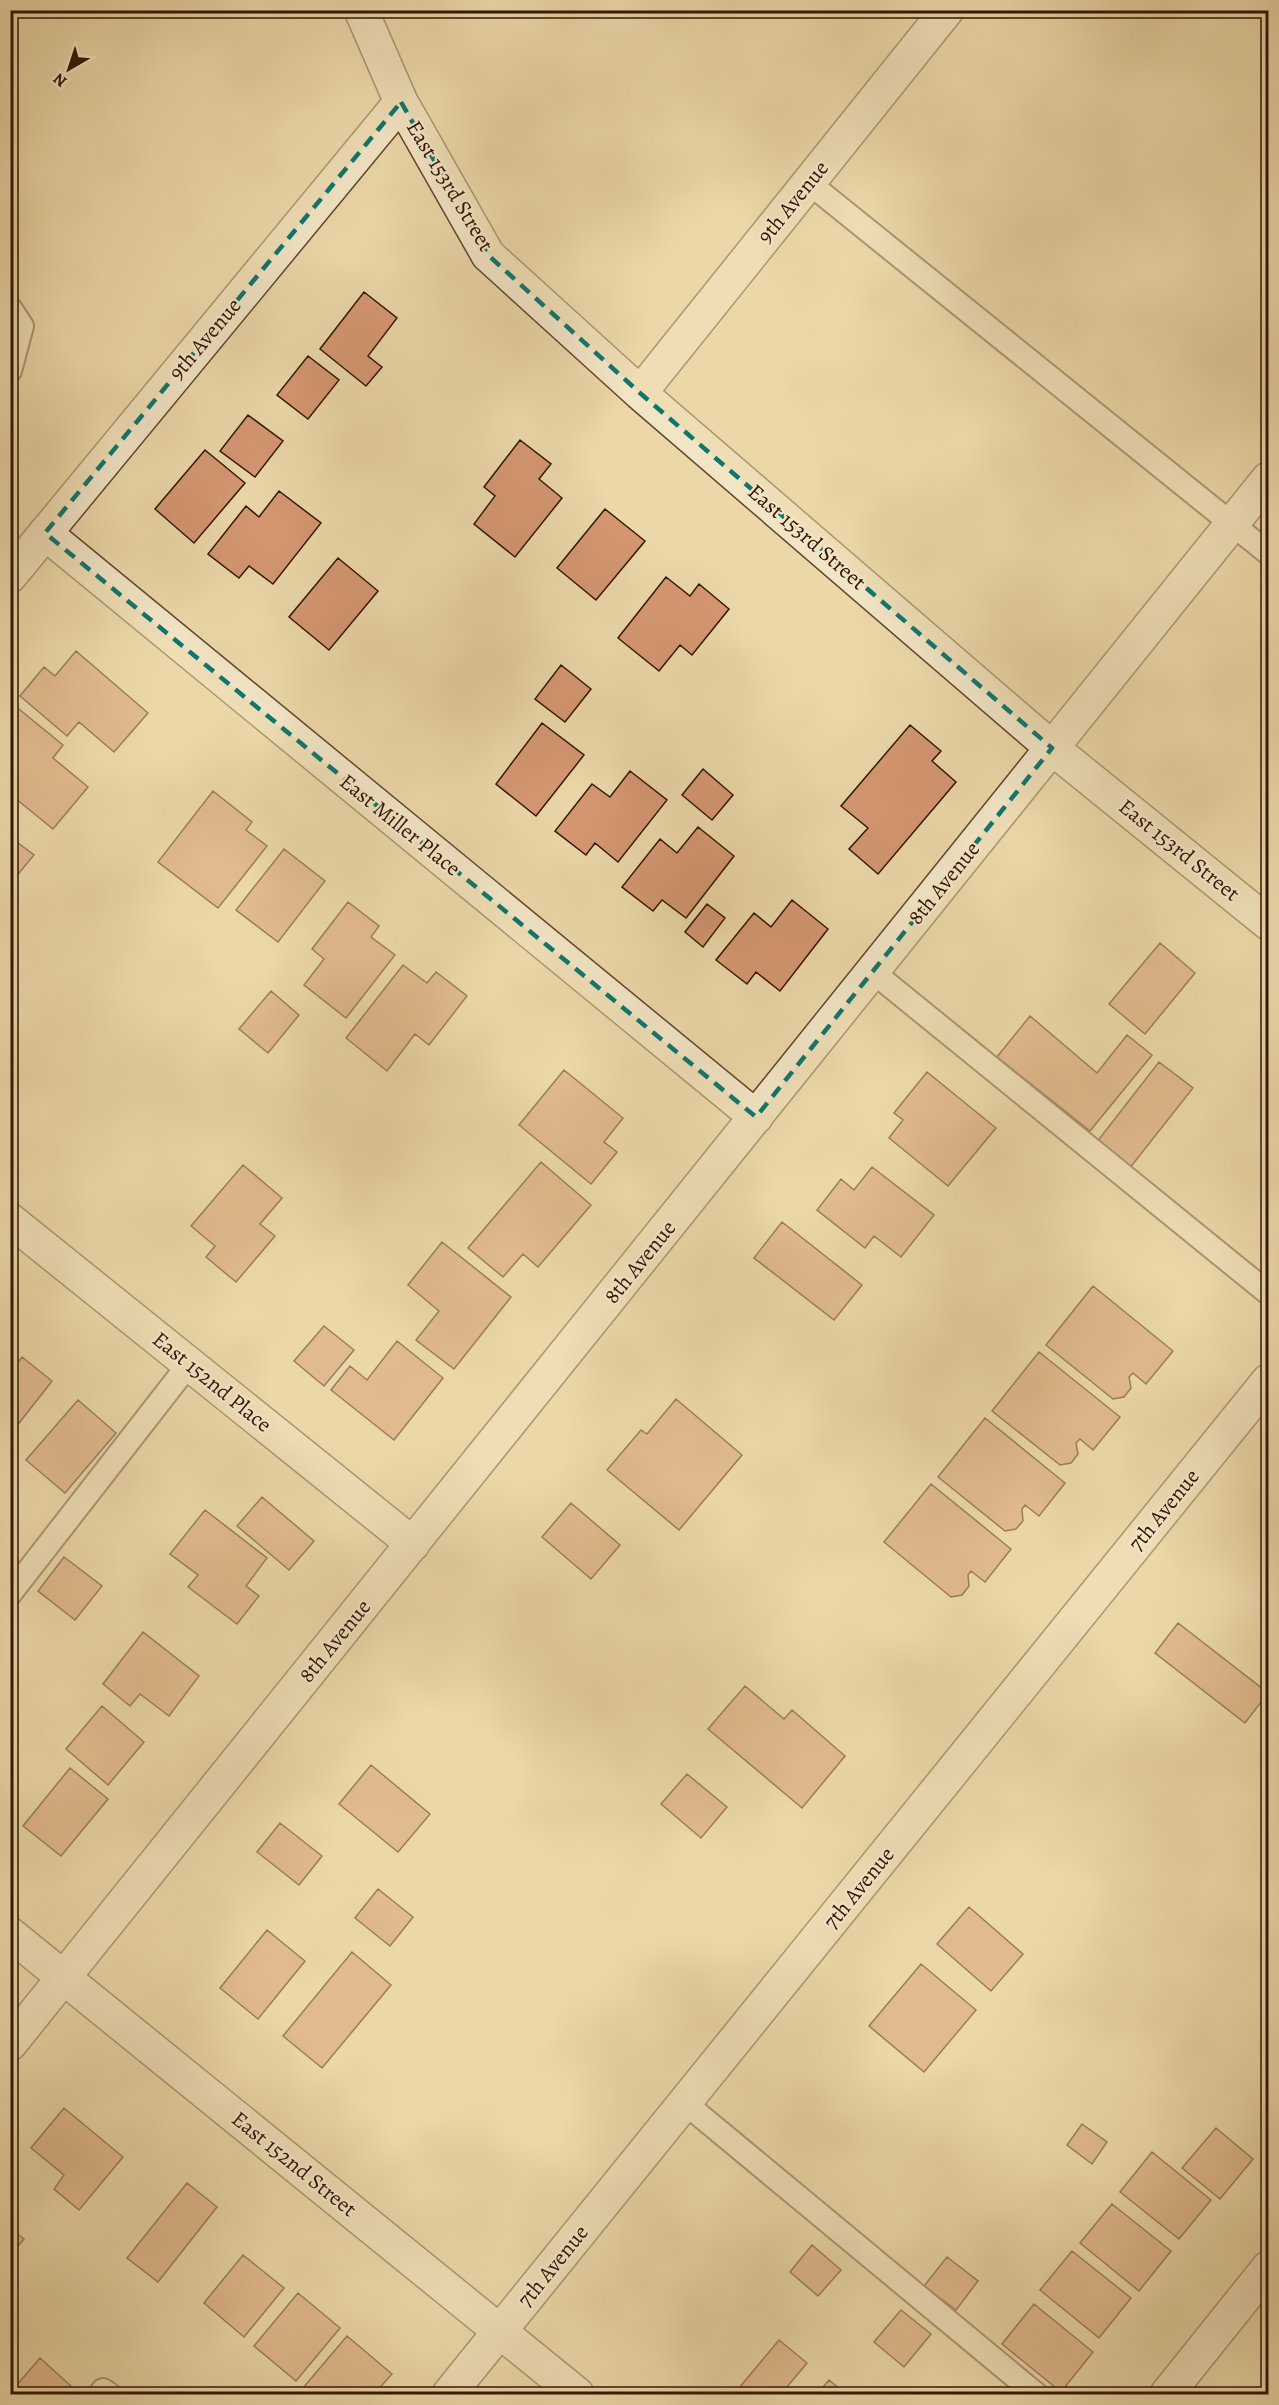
<svg xmlns="http://www.w3.org/2000/svg" width="1279" height="2405" viewBox="0 0 1279 2405" font-family="Alegreya,serif">
<style>
.building{fill:#d49772;stroke:#331502;stroke-width:1.5}
.lines{fill:none;stroke-linecap:round;stroke-linejoin:round}
.lane-casing{stroke:#61462c;stroke-width:26}
.street-casing{stroke:#61462c;stroke-width:36}
.lane{stroke:#f2e5c6;stroke-width:22}
.street{stroke:#f2e5c6;stroke-width:33}
.marked{fill:none;stroke:#0f766e;stroke-width:4.5;stroke-dasharray:12 8;stroke-linejoin:round}
.labels{text-anchor:middle;dominant-baseline:central;stroke-width:4.5;stroke-linejoin:round;paint-order:stroke}
.street-label{font-size:22px;fill:#331502;stroke:#f2e5c6}
</style>
<rect width="100%" height="100%" fill="#ebd7a8"/>
<filter id="stains"><feTurbulence type="fractalNoise" baseFrequency=".00333" numOctaves="4"/><feColorMatrix values="0 0 0 0 .2 0 0 0 0 .09 0 0 0 0 .02 0 0 0 .5 -.17"/></filter>
<radialGradient id="worn" r=".72"><stop offset=".6" stop-color="#630" stop-opacity="0"/><stop offset="1" stop-color="#630" stop-opacity=".3"/></radialGradient>
<!-- building -->
<path class="building" d="M364,292L397,318L368,356L382,367L366,386L320,349Z
M308,356L339,380L308,419L277,395Z
M248,415L283,441L255,477L220,451Z
M520,440L551,464L539,479L562,498L515,557L474,524L495,496L484,487Z
M205,450L245,483L194,543L155,509Z
M279,491L321,523L273,584L249,566L239,578L208,554L246,506L259,517Z
M605,509L645,541L596,600L557,568Z
M338,558L378,591L329,650L289,617Z
M666,577L690,596L699,584L729,609L692,655L680,645L659,671L618,638Z
M76,651L148,713L114,752L79,722L67,736L20,696L44,667L55,676Z
M561,665L591,689L565,722L535,699Z
M14,705L63,745L53,758L88,787L53,829L10,794V709Z
M542,723L584,755L536,816L496,784Z
M910,725L941,751L932,761L956,782L878,874L849,849L868,828L841,806Z
M703,769L733,795L712,820L682,795Z
M630,771L667,800L618,862L595,843L586,855L555,831L592,784L610,797Z
M213,791L252,822L246,830L267,846L218,908L158,862Z
M698,827L734,856L686,918L662,900L653,911L622,887L660,839L677,853Z
M10,837L34,855L10,884Z
M284,849L325,881L278,942L236,910Z
M792,900L828,929L780,991L756,972L747,984L716,960L754,913L771,927Z
M348,902L379,926L371,937L395,955L346,1018L304,985L324,959L312,949Z
M707,904L725,918L703,947L685,932Z
M1160,943L1195,973L1145,1034L1109,1004Z
M403,965L427,983L436,972L467,996L429,1045L415,1034L387,1071L346,1038Z
M271,991L299,1015L268,1053L239,1029Z
M1030,1016L1097,1073L1127,1035L1152,1055L1090,1131L997,1057Z
M1159,1062L1193,1088L1129,1169L1096,1143Z
M564,1070L623,1118L604,1142L617,1152L591,1184L519,1125Z
M927,1072L996,1128L948,1186L889,1138L903,1120L894,1113Z
M541,1162L591,1205L538,1267L523,1254L503,1277L468,1248Z
M243,1165L282,1198L260,1224L275,1236L236,1282L206,1257L215,1246L191,1226Z
M872,1167L934,1215L901,1257L874,1236L865,1248L817,1210L841,1179L854,1190Z
M782,1222L862,1285L834,1320L754,1258Z
M442,1242L511,1297L454,1369L416,1340L439,1311L408,1285Z
M1093,1286L1173,1351L1146,1384L1133,1373L1129,1377L1131,1388L1124,1397L1113,1399L1046,1345Z
M324,1326L354,1350L324,1386L294,1361Z
M397,1341L443,1378L394,1440L331,1390L350,1366L367,1380Z
M1039,1352L1120,1417L1093,1450L1080,1439L1076,1443L1078,1454L1071,1463L1060,1465L992,1411Z
M22,1357L52,1381L16,1427L10,1422V1367L13,1369Z
M676,1399L742,1455L679,1530L607,1470L641,1430L647,1434Z
M78,1400L116,1433L65,1493L26,1460Z
M985,1418L1065,1483L1039,1516L1025,1505L1022,1509L1023,1521L1016,1529L1005,1531L938,1477Z
M931,1484L1011,1549L985,1582L971,1571L968,1575L969,1586L962,1595L951,1597L884,1542Z
M262,1497L314,1541L289,1570L237,1526Z
M571,1503L620,1545L591,1579L542,1537Z
M205,1510L267,1558L246,1586L259,1596L237,1624L188,1587L198,1575L170,1554Z
M64,1557L102,1586L75,1620L38,1591Z
M1178,1623L1268,1693L1245,1723L1155,1653Z
M143,1632L199,1676L169,1716L140,1694L130,1706L103,1684Z
M745,1686L784,1719L792,1710L845,1756L802,1808L708,1729Z
M102,1706L144,1742L108,1785L66,1749Z
M371,1765L430,1814L398,1852L339,1804Z
M70,1768L108,1799L61,1856L23,1826Z
M687,1774L727,1807L701,1838L661,1804Z
M280,1823L322,1856L299,1885L257,1852Z
M378,1889L413,1917L390,1946L355,1918Z
M969,1907L1023,1954L991,1991L937,1944Z
M267,1930L305,1961L258,2019L220,1988Z
M352,1952L391,1985L322,2068L283,2036Z
M921,1964L976,2010L924,2072L869,2026Z
M64,2108L123,2157L79,2210L54,2189L64,2175L31,2148Z
M1082,2124L1107,2142L1092,2164L1067,2145Z
M1216,2128L1253,2159L1220,2199L1182,2168Z
M1152,2152L1211,2200L1179,2239L1120,2192Z
M187,2183L217,2207L158,2282L127,2258Z
M1112,2204L1171,2251L1139,2291L1080,2243Z
M10,2228L24,2239L10,2255Z
M812,2245L841,2270L818,2296L790,2272Z
M1072,2251L1131,2298L1099,2338L1040,2290Z
M243,2255L284,2288L244,2337L204,2303Z
M947,2257L978,2281L956,2310L924,2286Z
M298,2293L340,2328L296,2381L254,2346Z
M1034,2304L1093,2352L1061,2392L1002,2344Z
M901,2310L931,2334L904,2367L874,2342Z
M347,2336L392,2374L374,2394H310L303,2388Z
M779,2340L807,2363L781,2394H734Z
M40,2358L71,2386L64,2394H26L16,2386Z
M829,2380L846,2394H817Z"/>
<g class="lines">
<!-- lane casing -->
<g class="lane-casing">
<path id="lane" d="M809,183L1268,553
M10,308L22,326L10,371
M873,972L1268,1293
M10,1594L189,1364
M685,2103L1036,2394
M100,2394L103,2390L109,2394"/>
</g>
<!-- street casing -->
<g class="street-casing">
<path id="street" d="M361,10L401,102L488,255L640,393L1052,748L1268,923
M640,393L947,10
M45,533L756,1117
M10,576L401,102
M10,1220L413,1544
M10,1934L577,2394
M10,2044L1268,479
M449,2394L1268,1381
M1167,2394L1268,2268"/>
</g>
<!-- lane -->
<use href="#lane" class="lane"/>
<!-- street -->
<use href="#street" class="street"/>
</g>
<!-- marked area -->
<path d="M0 0H1279V2405H0ZM401,102L488,255L640,393L1052,748L756,1117L45,533Z" fill="#ebd7a8" fill-opacity=".55" fill-rule="evenodd"/>
<path class="marked" d="M401,102L488,255L640,393L1052,748L756,1117L45,533Z"/>
<g class="labels">
<!-- street labels -->
<g class="street-label">
<text transform="translate(450 186) rotate(59)">East 153rd Street</text>
<text transform="translate(793 202) rotate(-51)">9th Avenue</text>
<text transform="translate(205 339) rotate(-50)">9th Avenue</text>
<text transform="translate(807 537) rotate(41)">East 153rd Street</text>
<text transform="translate(400 825) rotate(39)">East Miller Place</text>
<text transform="translate(1179 850) rotate(39)">East 153rd Street</text>
<text transform="translate(944 883) rotate(-51)">8th Avenue</text>
<text transform="translate(640 1262) rotate(-51)">8th Avenue</text>
<text transform="translate(212 1382) rotate(39)">East 152nd Place</text>
<text transform="translate(1164 1510) rotate(-51)">7th Avenue</text>
<text transform="translate(335 1641) rotate(-51)">8th Avenue</text>
<text transform="translate(859 1888) rotate(-51)">7th Avenue</text>
<text transform="translate(294 2164) rotate(39)">East 152nd Street</text>
<text transform="translate(553 2266) rotate(-51)">7th Avenue</text>
</g>
</g>
<!-- margin -->
<rect width="1279" height="2405" fill="none" stroke="#ebd7a8" stroke-width="36"/>
<rect x="12" y="12" width="1255" height="2381" fill="none" stroke="#331502" stroke-width="3"/>
<rect x="18" y="18" width="1243" height="2369" fill="none" stroke="#331502" stroke-width="1.5"/>
<!-- north arrow -->
<g transform="translate(69 69) rotate(219)" stroke="#f2e5c6" stroke-width="4.5" paint-order="stroke">
<path d="M0-4.5L10 22L0 15L-10 22Z" fill="#331502"/>
<text y="-9" font-size="16" font-weight="bold" text-anchor="middle" fill="#331502">N</text>
</g>
<rect width="100%" height="100%" filter="url(#stains)"/>
<rect width="100%" height="100%" fill="url(#worn)"/>
</svg>
